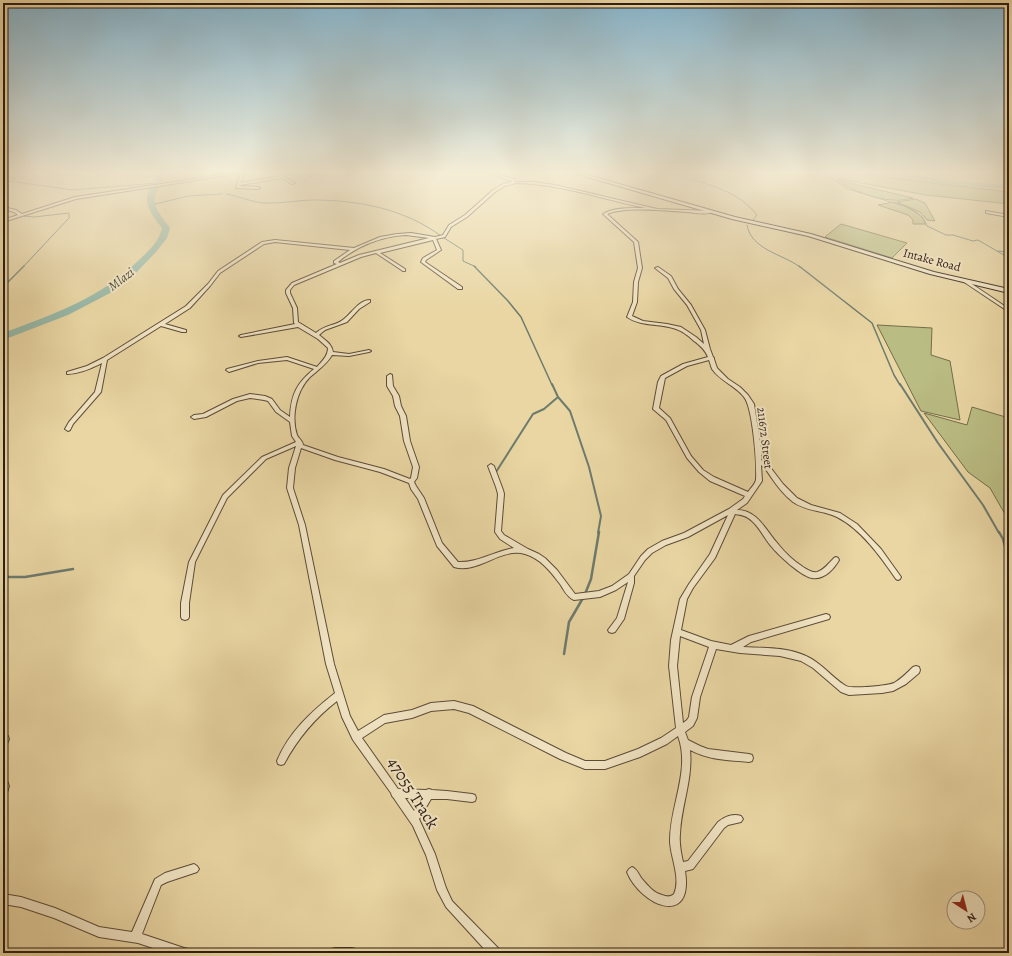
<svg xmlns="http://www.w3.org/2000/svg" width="1012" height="956" viewBox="0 0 1012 956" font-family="Alegreya,serif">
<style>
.green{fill:#babd83;stroke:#746d4c}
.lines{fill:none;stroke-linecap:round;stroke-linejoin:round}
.stream-far3{stroke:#6d7b6e;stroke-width:1}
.stream-far2{stroke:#6d7b6e;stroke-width:1.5}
.stream-far1{stroke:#6d7b6e;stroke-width:2}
.stream{stroke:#6d7b6e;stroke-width:2.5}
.river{fill:#97b9a8;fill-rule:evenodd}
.street-casing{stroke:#5c4b39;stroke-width:2}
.secondary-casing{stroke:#2d1d16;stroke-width:2}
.street{fill:#f1e4c3;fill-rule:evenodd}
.secondary{fill:#f1e4c3;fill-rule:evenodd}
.labels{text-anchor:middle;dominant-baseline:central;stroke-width:4;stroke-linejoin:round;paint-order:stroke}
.far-street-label{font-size:12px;fill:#2d1d16;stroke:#f1e4c3}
.far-water-label{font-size:13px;font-style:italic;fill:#4d4c42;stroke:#f1e4c3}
.near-street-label{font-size:17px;fill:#2d1d16;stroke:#f1e4c3}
</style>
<rect width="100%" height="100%" fill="#e9d6a3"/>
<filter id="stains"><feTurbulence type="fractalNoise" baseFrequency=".005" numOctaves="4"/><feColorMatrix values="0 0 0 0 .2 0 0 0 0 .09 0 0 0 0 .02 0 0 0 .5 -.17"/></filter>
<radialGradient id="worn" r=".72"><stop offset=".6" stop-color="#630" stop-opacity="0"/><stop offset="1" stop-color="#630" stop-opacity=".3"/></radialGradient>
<!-- green -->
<path class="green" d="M834,174H858L1009,192V204L926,195L840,179Z
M837,180L913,198C907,199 900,201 894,200C876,200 851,190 837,180Z
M916,199L925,203L935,221L927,220L920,212L897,202Z
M894,202C905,205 922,212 926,224H913V220L908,215L878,205Z
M841,224L907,243L892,258L825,237Z
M877,325L932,328L931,355L950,361L960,420L921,411Z
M972,407L1009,418V521L990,488L968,472L924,413L967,425Z"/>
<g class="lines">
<!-- stream-far3 -->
<path class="stream-far3" d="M670,174C701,182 737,189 757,215L753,220
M824,174L848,189L904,206L914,211L922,217L927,226L946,235H953L973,241L978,240L1009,258
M8,181L73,190L157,183
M226,194C239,196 251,202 264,203C281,204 297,200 313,200C358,200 405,209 441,236
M151,205L188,196L222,194
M3,219L14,217
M747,225C751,250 783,254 800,267
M444,238L463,250V261L476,267
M998,251L1009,252
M23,267L69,218V213L34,217L23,216"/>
<!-- stream-far2 -->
<path class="stream-far2" d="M474,266L508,301L521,317L552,385
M799,266L872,323L894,375L900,385
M3,287L24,266"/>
<!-- stream-far1 -->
<path class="stream-far1" d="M552,384L558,397L570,411L589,467L601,516L598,533
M900,384L938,443L983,505L999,533
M496,472L533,414L544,409L558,397"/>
<!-- stream -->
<path class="stream" d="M999,532L1003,539L1009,561
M3,577H25L73,569
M585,594L591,579L599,532
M564,654L569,622L583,598"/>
<!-- river -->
<path class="river" d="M153,174H159L164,180C147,201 156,209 170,228L167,238L156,252L130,279L112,292L68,315L3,340V333C54,314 99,299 139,260C149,250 159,242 162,228C149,212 139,198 156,180Z
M890,174H906L950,181L1009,185V189L950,185L893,176Z"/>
<!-- street casing -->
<g class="street-casing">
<path id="street" d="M228,174H236L76,199L3,222V220L18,215L14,212L3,209V207L16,210L22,214L75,197Z
M240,174H244L240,183L282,176L295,183L292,184L282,178L240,185L239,186L259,187L260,188L258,189L236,188Z
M309,174H313V175L310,176Z
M491,174H496L514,179L515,182H534L555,185L657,209L712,211L713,212C706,215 696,213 688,212C667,211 626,206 607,214L638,242L642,268L638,282L637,302L632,316L643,321L667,324L681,327L696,337L704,344L701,330L687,305L674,289L668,278L655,268L658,267L671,276L678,289L691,305L705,330L710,349L713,357L714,358V359L717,368L728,379L740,387L748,395L754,404L761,448V460L767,463L783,484L797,498L811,505L840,513L857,524L881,549L901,577L900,579L898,580L896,579C881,557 861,529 837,517C822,510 808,512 793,502C784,495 777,486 771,477C768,472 765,468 761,465L762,481L747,503L737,510C758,510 766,531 778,544C785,553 794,561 803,567C808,570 812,573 817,572C824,570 829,563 834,558L836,557L838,558L839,560C834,569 824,580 812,578C801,576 778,555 771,546C764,538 760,528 752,521C747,516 742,515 735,514L715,558L693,588L687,599L681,630L711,641L731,645L749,636L826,614L829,615L830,617L829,619L751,642L743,647C764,648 787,647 806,656C822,663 831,677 846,686C851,689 888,686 894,683C901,679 907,673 913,667L916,666L919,667L920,670L919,673L906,684L893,691L882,693L849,695L841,692L813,668L801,661L780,656L740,653L716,649L700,697L697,718L693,726L685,732L688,740L700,746L708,749L749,754L752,755L753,758L752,761L749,762C729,760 708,760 690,750C693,779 681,806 680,834C679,843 681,853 683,862L688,861L718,822C724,817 733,813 741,816L743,819L741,822L728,825L724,828L693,869L685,871C694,928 641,906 627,872L629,869L632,867C637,869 639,875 642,879C648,886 654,893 662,895C667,897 671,897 674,894C681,878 671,859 670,842C669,807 691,771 678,736L667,744L640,757L605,769H585L560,759L469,713L454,709L431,711L412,718L385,723L362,738L398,789L426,790L429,789L432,790L447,791L472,794L475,795L476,798L475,801L472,802L447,799H431L419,819L435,854L446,888L452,901L499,949L500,953H488L446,907L437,890L426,855L413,826L393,797L392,796L391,793L353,740L342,717L337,701C314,719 298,738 284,764L281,765L278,764L277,761C289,732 311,712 335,693L326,664L299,525L287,488L289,468L296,446L266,459L227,498L195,562L189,603V617L188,619L185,620L182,619L181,617V603L189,562L223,495L262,457L296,442L292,436L290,422L276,412L268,401L264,400L250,398L237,401L206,417L194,419L191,417L194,415L203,414L233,399L250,394L265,396L272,399L280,410L290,417C291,394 297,383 314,369L287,360L258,363L229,372L226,370L227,369L258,361L287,357L317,367C322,361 328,356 328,348L318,339L298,327L241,337L239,336L241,335L295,324L294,323L293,308L286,293V290L292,283L337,264L334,263V261L350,250L275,242L264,244L220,273L210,286L190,308L165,324L186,330V332H182L161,326L107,360L101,392L73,424L70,430L68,431L65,429L69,422L95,392L102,363C92,368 79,374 67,374V372L87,366L103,358L186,306L208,284L218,271L262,242L275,240L354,248L380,237L397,234L411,233L435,237L443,235L449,225L465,215L493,190L503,184L512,182L511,181ZM516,183C561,184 602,199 646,208C632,208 615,207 603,214L634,242L638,268L634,282L633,302L627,317C641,327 660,323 676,329C682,331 689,336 694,341C701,346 705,350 708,357L683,364L661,376L658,382L653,409L666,420L687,458L699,472L710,481L745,496L743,499L729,509L684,533L662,541L648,549L641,556L629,574L612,586L599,591L575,594L557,570L545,558L539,554L528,549L504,535L501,531L504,494L503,490L494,466L491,464L488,466L496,487L498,494L495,532L500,539L514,548C495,551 478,563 458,562L442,543L424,498L416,486L414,482L417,478L419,467L410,441L406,416L401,406L399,396L393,386L392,375L390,374L387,376V386L393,396L395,406L400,416L404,441L413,467L411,478L410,479L384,469L338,457L303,445C303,441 299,439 297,435C291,417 296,391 310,377C318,370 327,364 332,355L349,356L369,352L371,351L369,350L349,354L333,352C332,344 325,340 319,335L325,330L347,322L359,309L370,302V300C359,300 352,313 344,319C336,326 326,324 316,333L298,322L297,308L290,293V290L294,285L361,257L376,253L403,271H405V269L380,253L433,240L437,250L423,258L421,262L458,289H462V287L425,262L426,260L441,250L436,239L445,237L451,227L467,217L495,192L505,186ZM406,235L429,238L359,255L340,263L338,262C357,246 382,236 406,235ZM709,360C710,363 711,366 712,369C720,381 736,386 744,397C753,408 757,464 756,479C756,483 751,488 748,492L714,477L703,470L691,456L670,418L659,408L665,378L687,366ZM301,448L335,460L380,472L409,483L411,489L418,499L437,546L454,567C479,574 500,547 525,554C540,558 551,572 560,584C564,590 567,597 574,600L600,597L616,590L628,582L617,618L608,630L609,632L612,633L615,632L624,619L634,583V576L645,560L652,553L666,545L688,537L728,515L710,554L689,584L680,599L671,640L669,666L676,728L661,738L638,749L605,761H585L566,753L473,706L454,701L431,703L412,710L384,715L358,731L350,716L334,664L305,525L293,488L295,468ZM680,636L709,647L692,697L689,717L687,720L683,723L677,666ZM405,798H421L414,811Z
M11,177L14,178L3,183V181Z
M986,211L1009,215V217L986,213Z
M964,280H966L1009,309V312L964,282Z
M5,735L8,736L9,739L6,746L3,747V736Z
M3,777L6,778L9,786L6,796L3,797Z
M194,864L197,866L199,869L197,872L167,882L161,885L142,934L184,948L188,949L189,953H168L138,943L99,937L54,918L21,907L3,904V894L21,897L55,908L99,927L132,932L155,879L165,873Z
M335,948H352L356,949L357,953H330L331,949Z"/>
</g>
<!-- secondary casing -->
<g class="secondary-casing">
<path id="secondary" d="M577,174H584L735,217L811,234L934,272L1009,289V293L930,274L808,236L732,219Z"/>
</g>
<!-- street -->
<use href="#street" class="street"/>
<!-- secondary -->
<use href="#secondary" class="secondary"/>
</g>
<!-- sky -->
<linearGradient id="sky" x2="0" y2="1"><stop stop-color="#87b6ce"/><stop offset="0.56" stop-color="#f5edd6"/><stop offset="1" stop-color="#f5edd6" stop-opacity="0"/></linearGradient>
<rect width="1012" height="308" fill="url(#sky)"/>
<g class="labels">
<!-- far-street labels -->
<g class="far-street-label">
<text transform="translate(932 260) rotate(15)">Intake Road</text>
<text transform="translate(765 438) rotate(83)">211672 Street</text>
</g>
<!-- far-water labels -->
<g class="far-water-label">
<text transform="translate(121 279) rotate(-37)">Mlazi</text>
</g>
<!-- near-street labels -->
<g class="near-street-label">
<text transform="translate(413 793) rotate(58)">47055 Track</text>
</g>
</g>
<!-- margin -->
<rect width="1012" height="956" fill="none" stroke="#e9d6a3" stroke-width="16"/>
<rect x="4" y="4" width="1004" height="948" fill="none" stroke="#2d1d16" stroke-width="2"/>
<rect x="8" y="8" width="996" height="940" fill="none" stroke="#2d1d16"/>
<!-- north arrow -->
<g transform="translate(966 910) rotate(144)"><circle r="19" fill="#f1e4c3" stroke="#a3947e"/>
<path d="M0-3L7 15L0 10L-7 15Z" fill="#8f2418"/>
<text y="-6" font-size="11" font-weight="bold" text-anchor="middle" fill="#2d1d16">N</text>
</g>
<rect width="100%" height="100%" filter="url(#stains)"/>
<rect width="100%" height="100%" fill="url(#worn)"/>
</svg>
